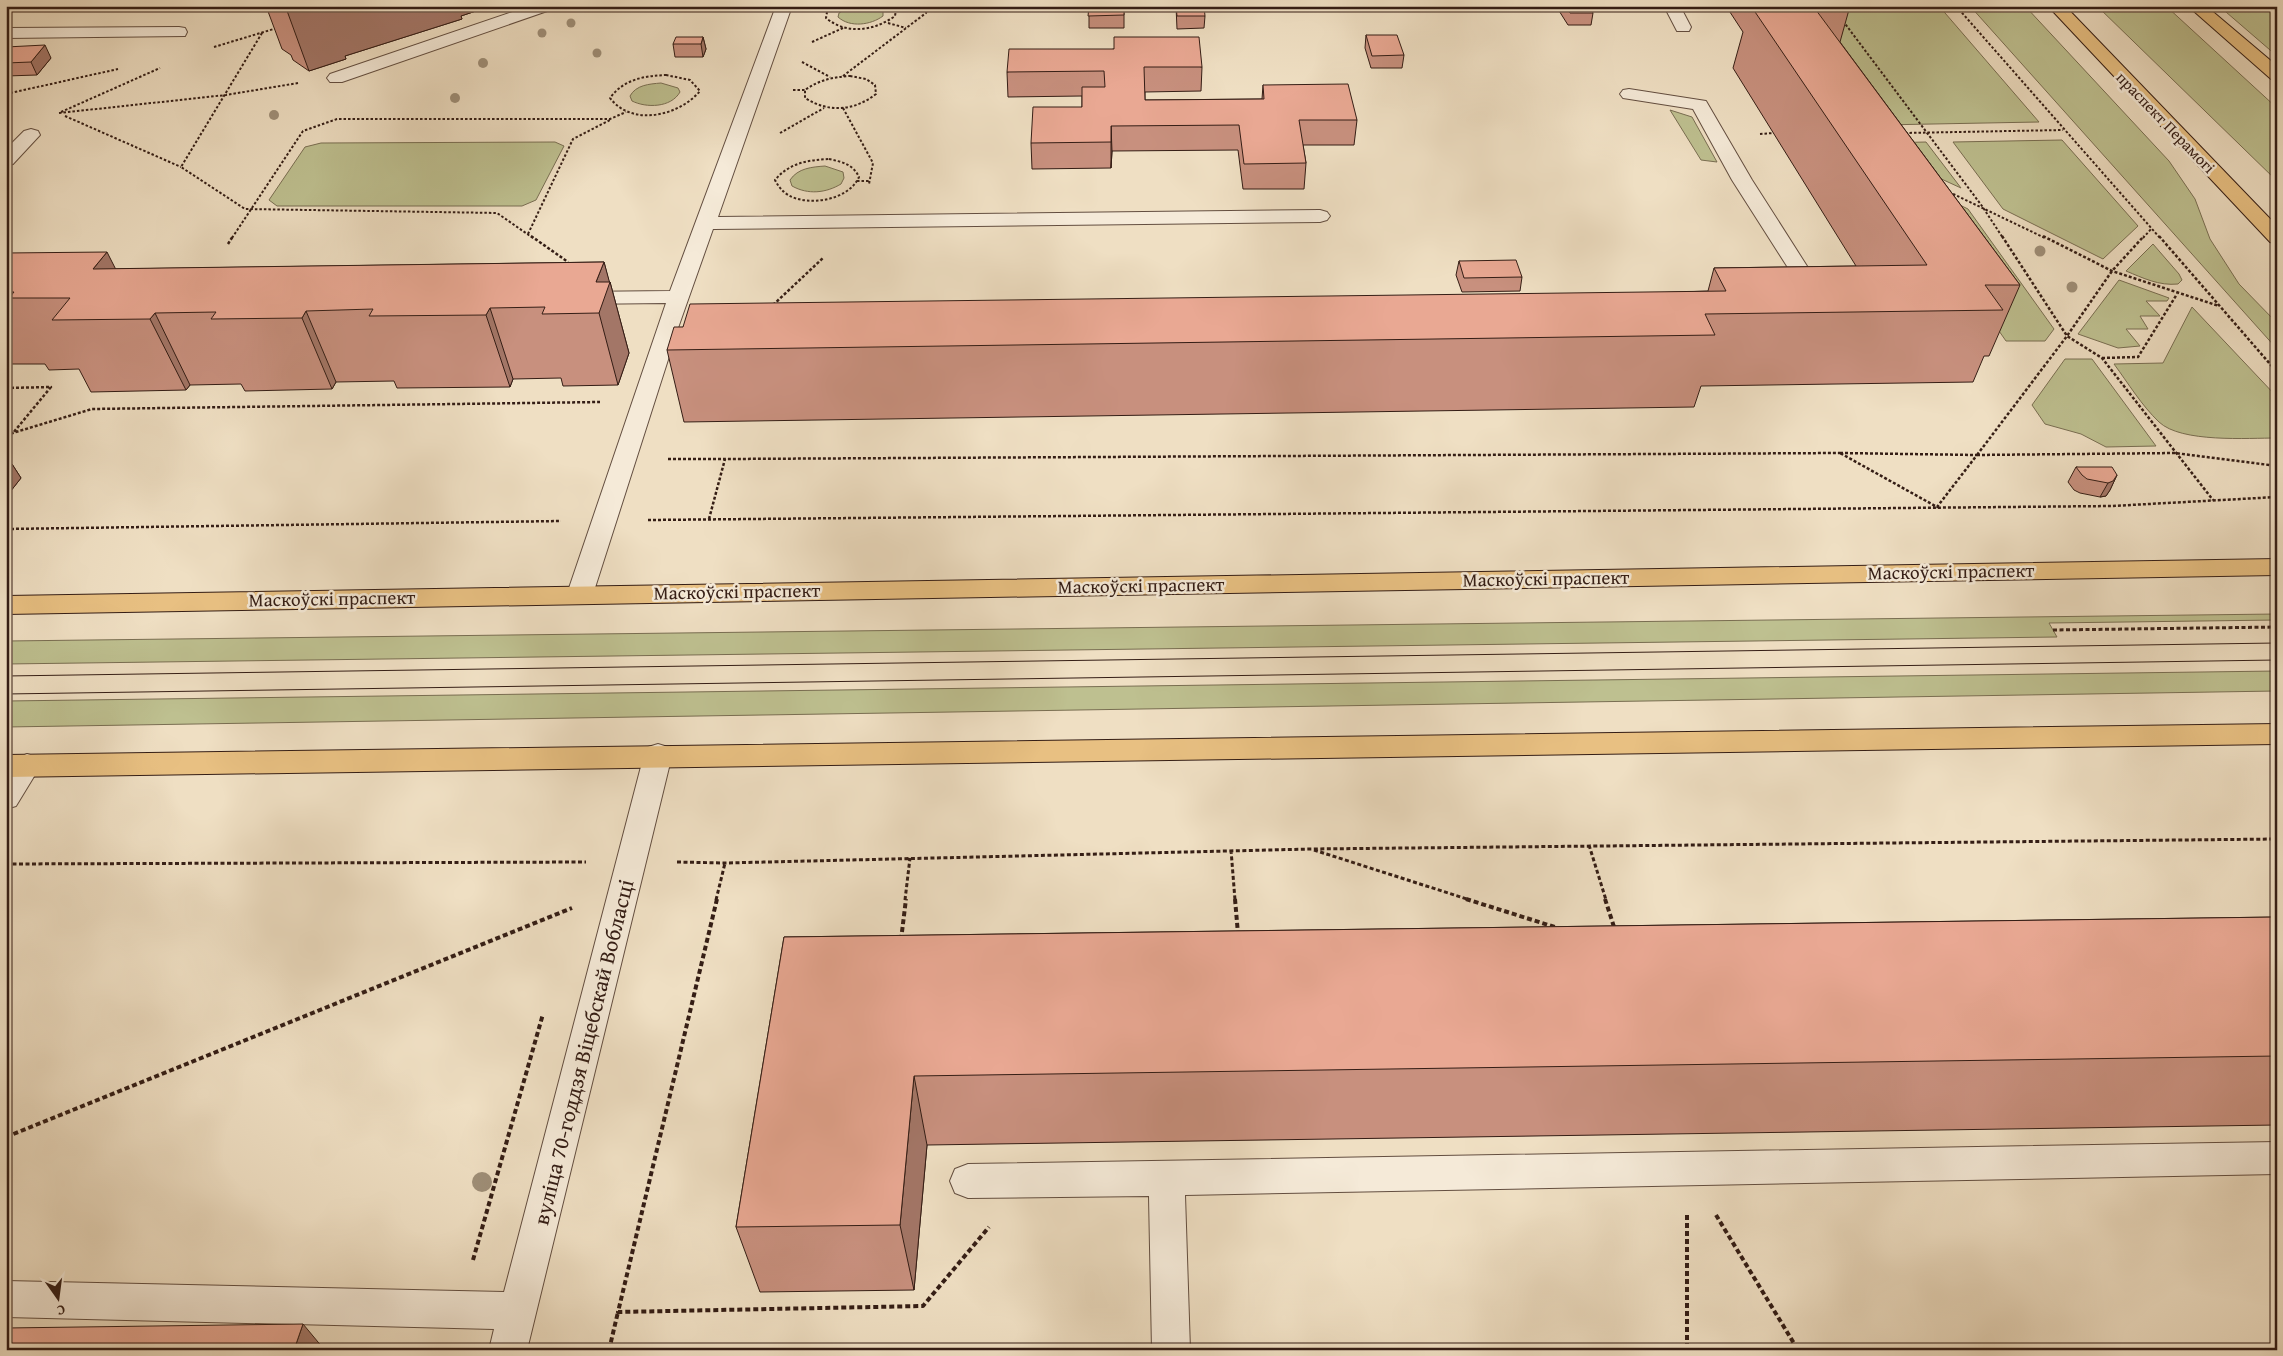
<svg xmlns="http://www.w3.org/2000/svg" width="2283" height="1356" viewBox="0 0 2283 1356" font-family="'Gentium Book Plus',serif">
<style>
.green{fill:#bec090;stroke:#796e52}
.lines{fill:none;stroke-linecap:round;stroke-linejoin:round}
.minor-casing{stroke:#634e40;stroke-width:2}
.major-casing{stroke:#341d15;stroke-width:2}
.path-far3{stroke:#341d15;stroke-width:2;stroke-dasharray:2.5 2;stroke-linecap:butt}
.path-far2{stroke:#341d15;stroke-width:2.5;stroke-dasharray:3 2;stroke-linecap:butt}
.path-far1{stroke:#341d15;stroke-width:3;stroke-dasharray:4 2.5;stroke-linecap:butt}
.path{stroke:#341d15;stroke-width:4;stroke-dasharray:5 3;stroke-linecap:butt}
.minor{fill:#f5ead8;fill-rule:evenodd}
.major{fill:#e8c082;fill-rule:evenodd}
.tram{stroke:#341d15;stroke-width:1}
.tree{fill:#9f8f78}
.wall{fill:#c8907e;stroke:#341d15}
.shaded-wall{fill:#a37667;stroke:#341d15}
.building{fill:#e9a893;stroke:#341d15}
.labels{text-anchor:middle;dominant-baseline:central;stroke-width:5;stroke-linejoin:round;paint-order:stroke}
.far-street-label{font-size:16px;fill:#341d15;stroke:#f5ead8}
.street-label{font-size:19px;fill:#341d15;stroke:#f5ead8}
.near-street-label{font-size:22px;fill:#341d15;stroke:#f5ead8}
</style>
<rect width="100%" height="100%" fill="#efdfc3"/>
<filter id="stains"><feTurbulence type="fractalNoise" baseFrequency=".004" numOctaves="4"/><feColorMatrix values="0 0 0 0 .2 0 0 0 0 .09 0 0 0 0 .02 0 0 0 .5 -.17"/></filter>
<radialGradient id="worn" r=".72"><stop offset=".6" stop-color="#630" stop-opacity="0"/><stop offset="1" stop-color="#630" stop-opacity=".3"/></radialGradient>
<!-- green -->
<path class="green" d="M851,6L879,8L883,11V16C871,25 850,28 838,17L839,13Z
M1811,6H1939L2039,122L1880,125Z
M1970,6H2025L2169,161L2195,199L2210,239L2239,284L2277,323V349Z
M2097,6H2166L2277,108V181Z
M2219,6H2274L2277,9V56Z
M661,83L678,88L680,92C671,108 646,108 632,101L630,96C636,85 649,84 661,83Z
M1670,110L1692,117L1717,162L1701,160Z
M2062,140L2138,226L2103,259L2003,209L1953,142Z
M555,142L564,146L536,200L522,206H277L269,200L305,147L321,143Z
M1926,142L1961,188L1887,154L1880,143Z
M825,166L843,172L844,178L841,184C826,193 808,195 792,186L790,180C798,168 812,167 825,166Z
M1886,169L1968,209L2054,329L2045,341H2006Z
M2153,244L2179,274L2182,280L2178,284C2159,286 2143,278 2126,271Z
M2119,280L2169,298L2167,301H2146L2160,316H2140L2148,329H2126L2140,346L2118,348L2078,334Z
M2192,307L2277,397V438C2248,438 2181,443 2159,422C2142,406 2128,383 2114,364L2163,363Z
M2065,359H2092L2156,446L2106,447L2081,434L2045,424L2032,405Z
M2277,614V620L2049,623L2057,637L6,664V641Z
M2277,671V691L6,727V701Z"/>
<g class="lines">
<!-- minor casing -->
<g class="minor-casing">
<path id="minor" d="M530,6H555L553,9L342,82H330L327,78L330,74Z
M776,6H792L718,217L1320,210L1327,212L1330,216L1327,220L1320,222L713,229L678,328L708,327L716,329L719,334L716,339L674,341L593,594L589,600L580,603L571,600L567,594L666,303L577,304L570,302L566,298L570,294L577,292L670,291Z
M1664,6H1680L1691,27L1689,31H1677Z
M179,27L185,28L187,32L185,36L6,38V28Z
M1629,89L1706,101L1752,180L1812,274L1815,295L1811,299L1797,303L1790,301L1786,297L1793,291L1792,274L1732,180L1693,109L1623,98L1620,94L1623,90Z
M31,129L38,131L40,135L13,164L6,166V149L24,131Z
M658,744L668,747L672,755L527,1350H489L494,1329L6,1317V1281L504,1292L644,755L648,747Z
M27,754L37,757L41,765L16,806L6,809C6,787 2,762 27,754Z
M2277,1142V1174L1185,1195L1190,1350H1152L1149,1196L968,1198L955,1193L950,1181L955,1169L968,1164Z"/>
</g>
<!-- major casing -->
<g class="major-casing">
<path id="major" d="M2048,6H2065L2277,226V244L2270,242Z
M2188,6H2206L2277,66V80L2271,79Z
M2277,559V575L6,614V596Z
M2277,724V744L6,777V755Z"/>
</g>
<!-- path-far3 -->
<path class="path-far3" d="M834,6L827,12L826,18C847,35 874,31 895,16L896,10L891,6
M1956,6L2160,238
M1843,21L1982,206L2003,238
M888,23L906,28
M262,33L181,167L245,209L497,213L533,238
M812,42L843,28
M214,47L277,28
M802,62L830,77
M666,75L690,80L700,91C679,116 632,127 610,98C624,79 644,76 666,75Z
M843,76L926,13L928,6
M850,76L866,79L875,85L876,94C854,111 829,113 805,98V90C819,80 833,77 850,76Z
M793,90H805
M6,94L118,69
M843,108L873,163L869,184
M61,112L160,68
M59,113L226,95L298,83
M65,116L181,167
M780,133L824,108
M1905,133L2063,130
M1760,134L1774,133
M829,159C842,162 853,164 859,177C849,200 809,207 788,195C782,191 778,186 775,180C789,163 808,160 829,159Z
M857,181H870
M1949,192L2045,238
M528,234L573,139L610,120
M232,238L303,131L337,119H610L626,112
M2143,238L2152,228"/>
<!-- path-far2 -->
<path class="path-far2" d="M531,236L568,262
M2002,236L2067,336L2102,358L2213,500
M2043,236L2112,271L2219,306
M2159,236L2277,372
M228,244L233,236
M773,305L823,258
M2102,358L2138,357L2177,294
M6,388L51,387L13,433
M6,435L92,409L600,402
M1840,453L1976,455H1977L1937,507Z
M1977,455L2067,336L2112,271L2144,236
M1977,455L2175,453L2277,466
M668,459H725
M709,519L725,459L1840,453
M648,520L2112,506L2277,497
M6,529L561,521"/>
<!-- path-far1 -->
<path class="path-far1" d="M2053,630L2277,627
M1589,845L1606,900
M1231,850L1235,900
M1314,850L1470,900
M677,862L725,863L1311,849L2277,839
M6,864L586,862
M716,900L725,863
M905,900L910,858"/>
<!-- path -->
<path class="path" d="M717,899L618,1312L923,1306L989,1227
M1235,899L1238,934
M1466,899L1558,928
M1605,899L1615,930
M901,940L906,899
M6,1137L572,908
M1687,1215V1350
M1716,1215L1798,1350
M473,1260L543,1014
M609,1350L618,1312"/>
<!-- minor -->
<use href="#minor" class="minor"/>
<!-- major -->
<use href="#major" class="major"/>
<!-- tram -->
<path class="tram" d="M6,676L2277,643
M6,694L2277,660"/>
</g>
<!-- trees -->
<g class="tree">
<circle cx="571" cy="23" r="4.5"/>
<circle cx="542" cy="33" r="4.5"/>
<circle cx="597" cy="53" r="4.5"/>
<circle cx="483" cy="63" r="5"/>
<circle cx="455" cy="98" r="5"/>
<circle cx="274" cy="115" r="5"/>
<circle cx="2040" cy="251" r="5.5"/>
<circle cx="2072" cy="287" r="5.5"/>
<circle cx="482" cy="1182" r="10"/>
</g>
<!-- wall -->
<path class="wall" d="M266,6H491L461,16L462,19L345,56L346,59L309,71L293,60L291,55L282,49Z
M1089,6H1124V28H1089Z
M1176,6L1205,16L1204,28L1177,29Z
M1556,6H1589L1593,13L1591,25H1568Z
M1726,6H1850L1840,42L2020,285L1989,356H1984L1973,382L1701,386L1694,407L684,422L667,350L683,327L1708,291L1714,268L1856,266L1733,68L1743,32Z
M1366,35L1404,55L1402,68H1371L1365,48Z
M703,37L706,49L703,57H675L673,44Z
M6,47L51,58L37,75L6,76Z
M1114,49L1202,67L1201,91L1145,92V100L1262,99L1263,85L1357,120L1354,145H1303L1306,163L1304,189H1243L1238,150L1112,151L1111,168L1032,169L1031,143L1082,107V96L1008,97L1007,72Z
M6,253L116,269L604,262L609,282H610L629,353L618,385L563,386L561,378L513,379L510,387L397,388L394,381L336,382L332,389L245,391L241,384L190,385L186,390L91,392L79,369L49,370L45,364H6Z
M1459,261L1522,277L1520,291L1462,292L1456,275Z
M6,464H12L21,478L10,492H6Z
M2076,467L2117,475L2110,490L2106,496L2100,497L2080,493L2074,490L2068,482Z
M2277,917V1125L927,1145L914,1290L760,1292L736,1227L784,937Z"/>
<!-- shaded-wall -->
<path class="shaded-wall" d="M291,6H491L461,16L462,19L345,56L346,59L309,71L286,8Z
M703,37L706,49L703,57L701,44Z
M45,45L51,58L37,75L31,62Z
M1111,126L1112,151L1111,168Z
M107,252L141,319L93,269Z
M604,262L610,284V282L629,353L618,385L599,313L596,282Z
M490,308L513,379L510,387L486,315Z
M306,311L336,382L332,389L302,318Z
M155,313L190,385L186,390L150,319Z
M12,464L21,478L10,492L6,486V471Z
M2117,475L2110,490L2106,496L2100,497L2108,483Z
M914,1076L927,1145L914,1290L900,1225Z
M303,1324L323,1348L322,1350H294Z"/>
<!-- building -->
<path class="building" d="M1089,6H1124V15L1088,16Z
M1176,6H1204L1205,16H1177Z
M1566,6H1589L1593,13H1570Z
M1751,6H1813L2020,285H1985L2003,310L1705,314L1715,335L667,350L674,327H683L690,304L1726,291L1714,268L1927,265Z
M1366,35H1397L1404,55L1372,56Z
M676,37H703L701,44H673Z
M1114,37H1199L1202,67H1144L1145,100L1264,99L1263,85L1348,84L1357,120H1299L1306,163L1244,164L1239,125L1111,126V142L1031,143L1033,107H1082V87H1105L1104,71L1007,72L1009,49H1114Z
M45,45L31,62L6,63V47Z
M107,252L93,269L604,262L596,282H610L599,313L542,314L545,307L490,308L486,315L369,316L373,309L306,311L302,318L211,319L216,312L155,313L150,319L52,320L70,298H9L14,292H6V253Z
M1516,260L1522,277L1464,278L1459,261Z
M6,464H12L6,471Z
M2076,467H2112L2117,475L2113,481L2108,483L2087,479L2082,475Z
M2277,917V1056L914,1076L900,1225L736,1227L784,937Z
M303,1324L294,1350H6V1328Z"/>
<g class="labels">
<!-- far-street labels -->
<g class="far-street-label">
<text transform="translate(2166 122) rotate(46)">праспект Перамогі</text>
</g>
<!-- street labels -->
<g class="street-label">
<text transform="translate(1951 571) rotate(-1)">Маскоўскі праспект</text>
<text transform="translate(1546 578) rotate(-1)">Маскоўскі праспект</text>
<text transform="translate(1141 585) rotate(-1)">Маскоўскі праспект</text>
<text transform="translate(737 591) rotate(-1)">Маскоўскі праспект</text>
<text transform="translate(332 598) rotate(-1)">Маскоўскі праспект</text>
</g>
<!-- near-street labels -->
<g class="near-street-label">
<text transform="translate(583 1052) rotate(-76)">вуліца 70-годдзя Віцебскай Вобласці</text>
</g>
</g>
<!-- margin -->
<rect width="2283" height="1356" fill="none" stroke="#efdfc3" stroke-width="25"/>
<rect x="8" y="8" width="2268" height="1341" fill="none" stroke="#341d15" stroke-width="2.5"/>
<rect x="12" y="12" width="2258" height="1331" fill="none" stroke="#341d15"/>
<!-- north arrow -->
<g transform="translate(58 1298) rotate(166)" stroke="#f5ead8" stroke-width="4" paint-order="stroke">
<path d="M0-4L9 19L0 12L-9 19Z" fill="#341d15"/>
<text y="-8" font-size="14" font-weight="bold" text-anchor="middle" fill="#341d15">С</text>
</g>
<rect width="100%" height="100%" filter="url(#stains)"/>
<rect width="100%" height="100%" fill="url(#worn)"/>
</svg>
